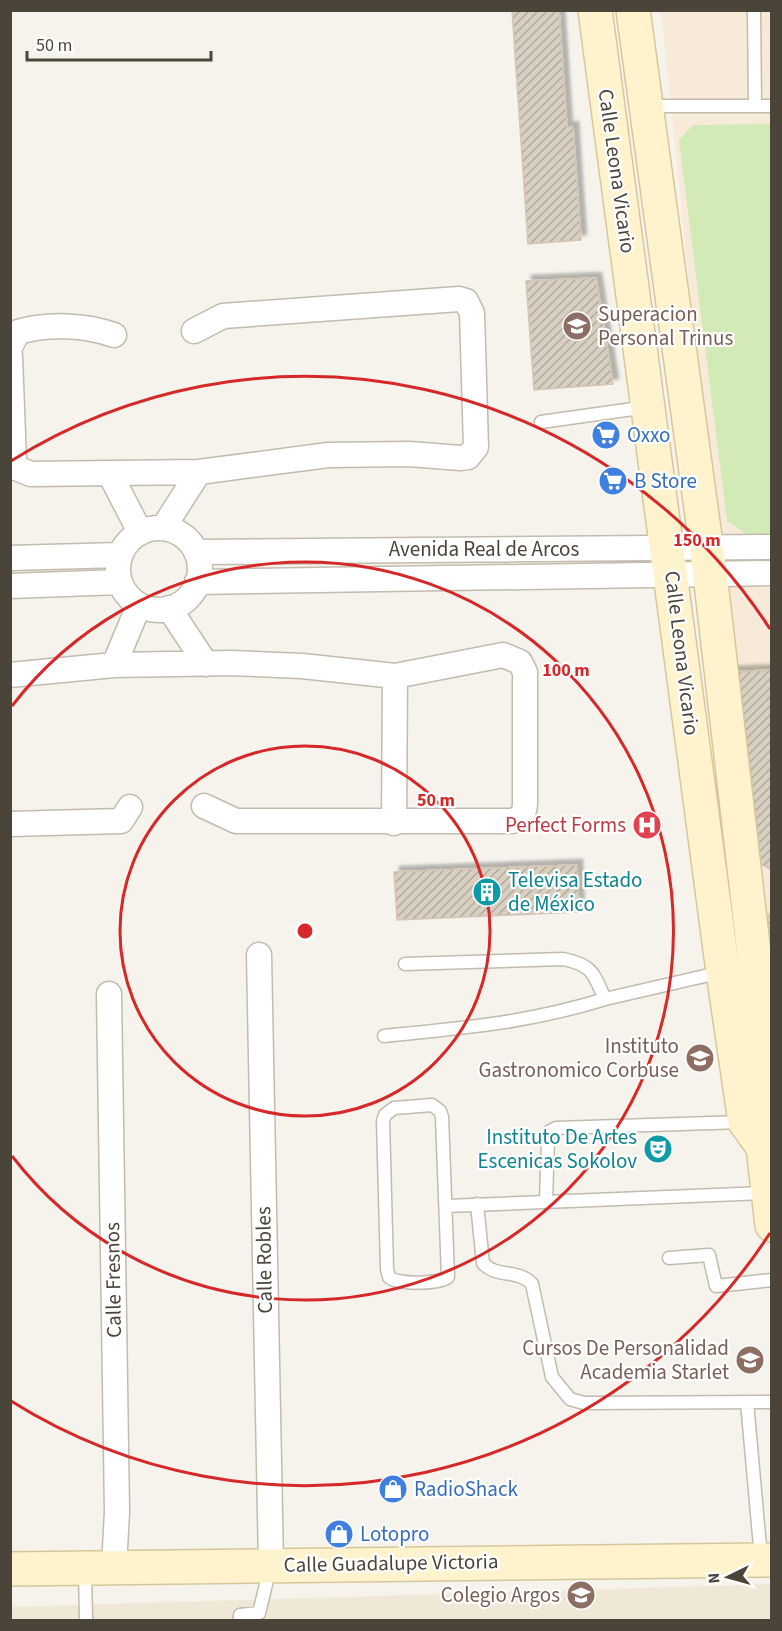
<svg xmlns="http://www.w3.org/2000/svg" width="782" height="1631" viewBox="0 0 782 1631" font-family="'Source Sans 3',sans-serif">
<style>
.commercial{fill:#f7ead8}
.education{fill:#efe8d6}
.garden{fill:#d2eab5}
.building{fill:url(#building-hatch);stroke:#d3c7b4;stroke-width:1.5;filter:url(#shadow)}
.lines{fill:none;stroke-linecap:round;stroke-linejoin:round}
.lane-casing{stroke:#c2bbae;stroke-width:15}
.street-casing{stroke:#c2bbae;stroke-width:27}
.secondary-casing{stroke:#d6c79b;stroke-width:36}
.lane{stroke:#fff;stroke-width:12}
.street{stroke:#fff;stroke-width:24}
.secondary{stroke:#fff3cd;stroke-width:33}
.ring{fill:none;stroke:#d62828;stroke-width:3}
.labels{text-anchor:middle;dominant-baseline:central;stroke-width:4.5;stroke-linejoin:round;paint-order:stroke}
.street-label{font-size:21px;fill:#4b4439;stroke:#fff}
.education-label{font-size:21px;fill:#785e54;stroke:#fff;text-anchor:end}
.shop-label{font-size:21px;fill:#366cbe;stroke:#fff;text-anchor:start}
.health-label{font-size:21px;fill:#be3a42;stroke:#fff;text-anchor:end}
.culture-label{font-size:21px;fill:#0d838f;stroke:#fff;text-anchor:start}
.centre{fill:#d62828;stroke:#fff;stroke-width:3}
.ring-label{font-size:18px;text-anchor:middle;font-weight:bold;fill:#d62828;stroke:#fff;stroke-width:4.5;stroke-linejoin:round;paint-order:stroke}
</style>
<defs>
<pattern id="building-hatch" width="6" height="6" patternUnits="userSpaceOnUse" patternTransform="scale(1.5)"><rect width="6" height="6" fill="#d8cfc1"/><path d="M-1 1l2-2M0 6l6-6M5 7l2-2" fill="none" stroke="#b1aa9e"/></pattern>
<filter id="shadow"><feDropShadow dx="5.5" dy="-5.5" stdDeviation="1.5" flood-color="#0004"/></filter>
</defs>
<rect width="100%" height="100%" fill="#f6f3ec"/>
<!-- commercial -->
<path class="commercial" d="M661,11H771V971L729,672Z"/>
<!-- education -->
<path class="education" d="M772,1584L771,1620H11L10,1607Z"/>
<!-- garden -->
<path class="garden" d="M771,124V538L753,539L727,521L679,140L693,125Z"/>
<!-- building -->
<path class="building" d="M512,10H559L567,128L573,127L581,240L528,244Z
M596,278L613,384L534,390L526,281Z
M772,670V870L757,862L729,672Z
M577,865L579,912L397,920L394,872Z
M772,911V971L765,921Z"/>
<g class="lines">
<!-- lane casing -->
<g class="lane-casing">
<path id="lane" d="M754,10L755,106
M649,106H772
M541,422L647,407
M405,964L563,959C593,965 593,973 605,999L722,972
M384,1036C463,1028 528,1023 605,999
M432,1105L440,1111L442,1117L448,1277C439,1284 397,1285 389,1277L387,1269L383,1121L385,1115L394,1108Z
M546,1201L548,1137L550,1131L556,1128L743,1122
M477,1204L483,1263C495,1278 519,1269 532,1284L552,1377L570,1399L584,1403L772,1402
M447,1206L766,1193
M669,1258L709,1255L716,1286L772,1280
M747,1402L761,1558
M85,1571L86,1620
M240,1620V1615L259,1613L270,1568"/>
</g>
<!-- street casing -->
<g class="street-casing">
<path id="street" d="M10,347L18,332C48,323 86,325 114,335
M10,356L14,461L16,468L31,474L199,472L328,455L409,454L461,458L468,457L476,447L472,313L466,301L459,299L223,316L194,331
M110,474L140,532
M163,528L199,472
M118 569a41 41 0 1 1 82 0a41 41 0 1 1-82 0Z
M196,552L772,547
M10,558L120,555
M197,582L772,573
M10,586L120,582
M169,608L206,664
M114,665L139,605
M10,675L114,665L232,663L302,666L395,676L503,655L520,662L525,672V804C524,815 522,817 512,821H236L204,806
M394,823L395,676
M10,824L121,821L130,807
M259,955L271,1565
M109,994L117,1512L114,1566"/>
</g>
<!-- secondary casing -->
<g class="secondary-casing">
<path id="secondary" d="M595,10L723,972L745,1122L763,1147
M633,10L710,574L772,1109
M771,1127L763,1147L772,1225
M10,1569L772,1560"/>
</g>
<!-- lane -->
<use href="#lane" class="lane"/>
<!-- street -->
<use href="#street" class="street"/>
<!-- secondary -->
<use href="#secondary" class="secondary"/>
</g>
<!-- distance rings -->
<g class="ring">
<circle cx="305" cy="931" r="185"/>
<path d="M12 706A369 369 0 1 1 12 1156"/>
<path d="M770 1233A554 554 0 0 1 11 1401M11 461A554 554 0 0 1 770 629"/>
</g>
<!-- icons -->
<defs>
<g id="school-disc" transform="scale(1.5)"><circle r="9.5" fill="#8d6e63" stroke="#fff"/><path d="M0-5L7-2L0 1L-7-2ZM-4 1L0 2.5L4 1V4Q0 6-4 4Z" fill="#fff"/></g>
<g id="supermarket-disc" transform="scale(1.5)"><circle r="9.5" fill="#3f7fe0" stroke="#fff"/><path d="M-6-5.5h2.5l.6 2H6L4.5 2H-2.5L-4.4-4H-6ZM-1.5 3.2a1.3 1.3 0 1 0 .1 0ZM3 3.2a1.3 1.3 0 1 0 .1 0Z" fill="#fff"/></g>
<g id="hospital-disc" transform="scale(1.5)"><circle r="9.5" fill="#e0444e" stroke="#fff"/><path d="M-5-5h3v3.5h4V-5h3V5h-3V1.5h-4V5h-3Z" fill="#fff"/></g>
<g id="building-disc" transform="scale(1.5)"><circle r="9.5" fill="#0f9aa8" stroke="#fff"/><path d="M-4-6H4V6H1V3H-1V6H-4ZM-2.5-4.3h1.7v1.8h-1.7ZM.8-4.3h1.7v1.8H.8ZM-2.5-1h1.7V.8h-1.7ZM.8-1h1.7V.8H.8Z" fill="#fff"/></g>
<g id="university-disc" transform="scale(1.5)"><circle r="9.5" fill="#8d6e63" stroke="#fff"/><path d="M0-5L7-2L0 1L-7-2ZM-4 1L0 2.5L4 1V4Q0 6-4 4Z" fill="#fff"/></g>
<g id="theatre-disc" transform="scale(1.5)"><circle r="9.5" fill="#0f9aa8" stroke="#fff"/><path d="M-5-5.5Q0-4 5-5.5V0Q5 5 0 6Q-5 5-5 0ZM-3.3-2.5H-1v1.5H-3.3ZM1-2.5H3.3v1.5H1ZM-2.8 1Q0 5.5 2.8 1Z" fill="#fff"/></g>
<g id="shop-disc" transform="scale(1.5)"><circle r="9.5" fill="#3f7fe0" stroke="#fff"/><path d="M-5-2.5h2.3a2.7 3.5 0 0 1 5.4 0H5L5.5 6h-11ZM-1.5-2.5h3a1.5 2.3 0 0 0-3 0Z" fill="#fff"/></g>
</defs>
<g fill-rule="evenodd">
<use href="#school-disc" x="577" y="326"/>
<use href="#supermarket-disc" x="606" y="435"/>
<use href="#supermarket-disc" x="613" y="481"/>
<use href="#hospital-disc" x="647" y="825"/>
<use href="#building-disc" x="487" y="892"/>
<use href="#university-disc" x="700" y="1058"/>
<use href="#theatre-disc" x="658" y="1149"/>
<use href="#school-disc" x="750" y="1360"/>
<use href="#shop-disc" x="393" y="1489"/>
<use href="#shop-disc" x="339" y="1534"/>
<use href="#school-disc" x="581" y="1595"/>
</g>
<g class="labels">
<!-- street labels -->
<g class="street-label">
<text transform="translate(617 171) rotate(82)">Calle Leona Vicario</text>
<text x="484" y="549">Avenida Real de Arcos</text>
<text transform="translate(682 653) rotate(83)">Calle Leona Vicario</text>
<text transform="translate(264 1260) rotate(-91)">Calle Robles</text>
<text transform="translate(113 1280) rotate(-91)">Calle Fresnos</text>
<text transform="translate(391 1563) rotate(-1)">Calle Guadalupe Victoria</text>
</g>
<!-- education labels -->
<g class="education-label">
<text x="598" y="314" text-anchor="start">Superacion<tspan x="598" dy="24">Personal Trinus</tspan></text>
<text x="679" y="1046">Instituto<tspan x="679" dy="24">Gastronomico Corbuse</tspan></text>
<text x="729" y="1348">Cursos De Personalidad<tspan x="729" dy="24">Academia Starlet</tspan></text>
<text x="560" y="1595">Colegio Argos</text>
</g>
<!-- shop labels -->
<g class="shop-label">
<text x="627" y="435">Oxxo</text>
<text x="634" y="481">B Store</text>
<text x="414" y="1489">RadioShack</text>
<text x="360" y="1534">Lotopro</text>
</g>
<!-- health labels -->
<g class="health-label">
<text x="626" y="825">Perfect Forms</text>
</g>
<!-- culture labels -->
<g class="culture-label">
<text x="508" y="880">Televisa Estado<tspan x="508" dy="24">de México</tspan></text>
<text x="637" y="1137" text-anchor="end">Instituto De Artes<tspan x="637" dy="24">Escenicas Sokolov</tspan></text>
</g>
</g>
<circle cx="305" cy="931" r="9" class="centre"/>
<g class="ring-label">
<text x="697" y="546">150 m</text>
<text x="566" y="676">100 m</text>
<text x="436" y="806">50 m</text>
</g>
<!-- border -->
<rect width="782" height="1631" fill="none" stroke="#4b4439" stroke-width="24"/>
<!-- north arrow -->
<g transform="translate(728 1577) rotate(265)" stroke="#ffffff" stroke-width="4.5" paint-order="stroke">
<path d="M0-4.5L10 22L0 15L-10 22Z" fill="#4b4439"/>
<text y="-9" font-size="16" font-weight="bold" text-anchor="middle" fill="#4b4439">N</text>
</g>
<!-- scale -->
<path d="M27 51v9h184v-9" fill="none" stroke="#4b4439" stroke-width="3"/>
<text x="36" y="51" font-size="18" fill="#4b4439" stroke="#ffffff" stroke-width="4.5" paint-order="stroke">50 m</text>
</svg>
